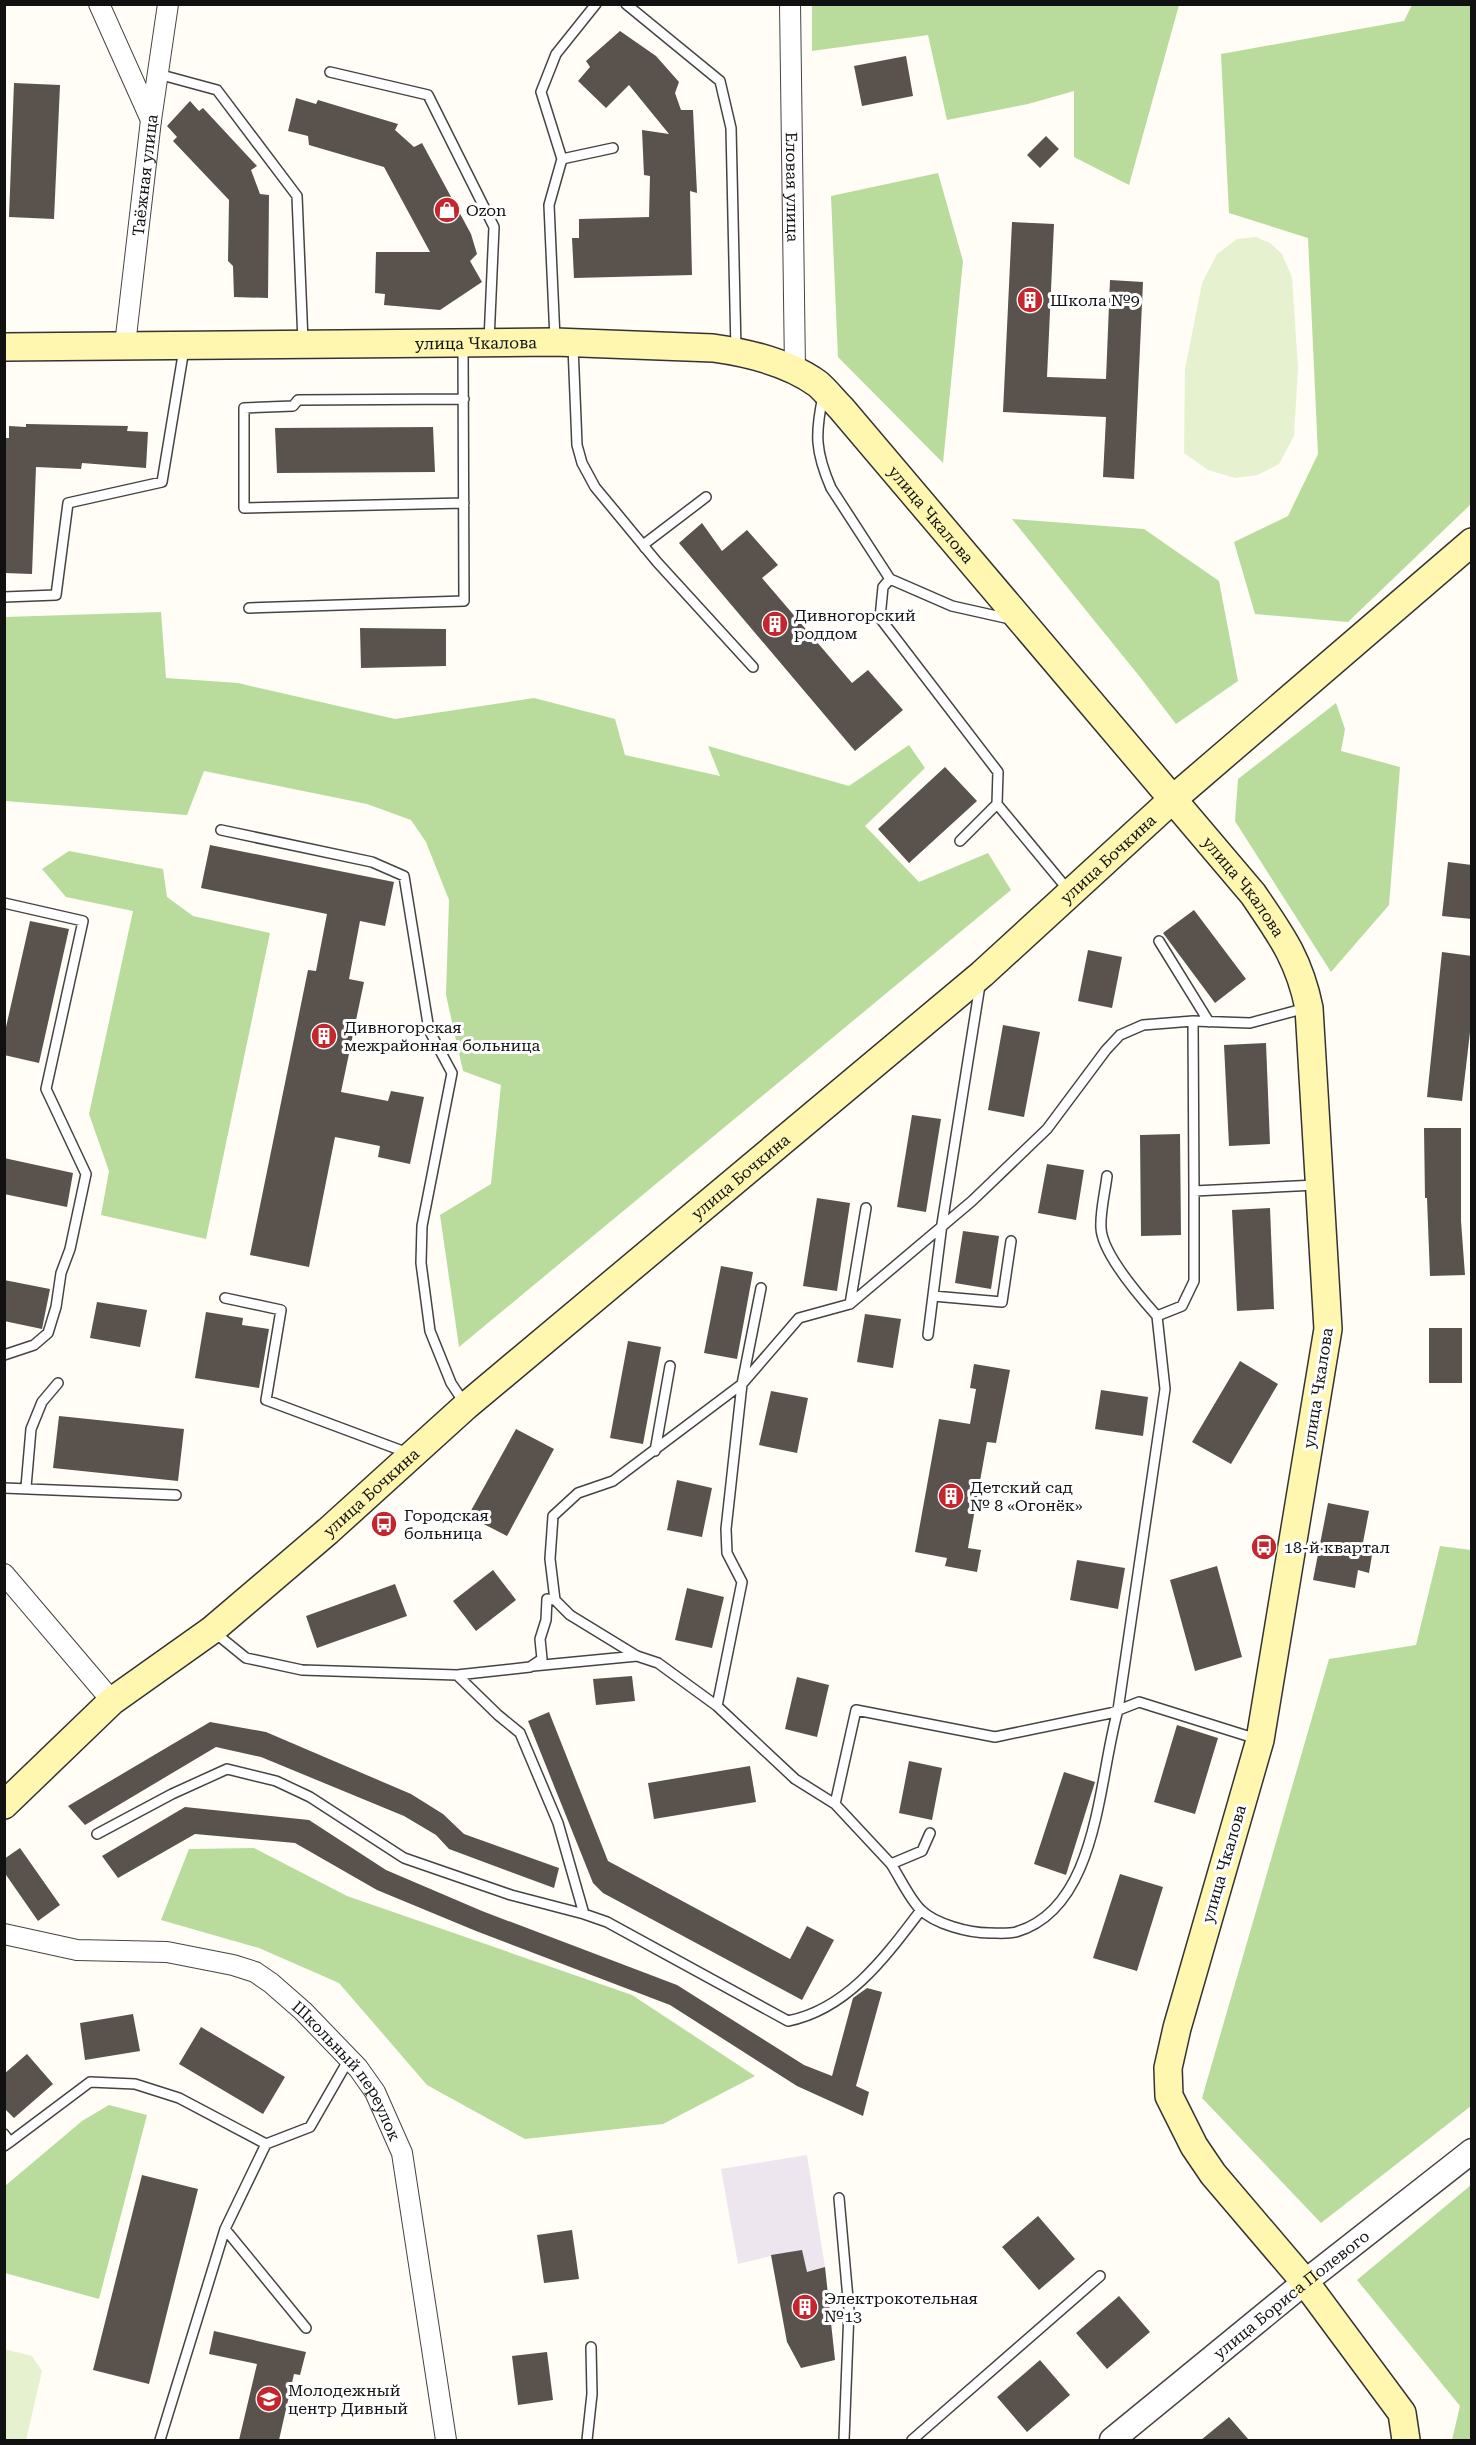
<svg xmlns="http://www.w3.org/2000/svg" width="1476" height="2445" viewBox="0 0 1476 2445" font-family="'Roboto Serif',serif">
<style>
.industrial{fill:#eee6ef}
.forest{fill:#b9dc9c}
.pitch{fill:#e6f2cf}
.building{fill:#5a524d}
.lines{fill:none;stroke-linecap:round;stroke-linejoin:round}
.service-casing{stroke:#444;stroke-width:12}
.minor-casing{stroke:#444;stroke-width:22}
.tertiary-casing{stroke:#444;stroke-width:27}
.secondary-casing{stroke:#333;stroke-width:30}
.service{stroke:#fff;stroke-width:9}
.minor{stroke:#fff;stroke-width:20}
.tertiary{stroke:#fff;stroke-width:24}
.secondary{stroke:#fff6b0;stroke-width:27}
.labels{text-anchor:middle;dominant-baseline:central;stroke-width:6;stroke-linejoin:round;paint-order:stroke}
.street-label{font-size:16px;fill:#111;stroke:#fff}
.poi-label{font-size:16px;fill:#111;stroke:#fff;text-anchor:start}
</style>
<rect width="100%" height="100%" fill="#fffdf5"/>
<!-- industrial -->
<path class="industrial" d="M807,2155L825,2267L835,2360L787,2342L771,2256L738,2264L721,2169Z"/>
<!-- forest -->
<path class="forest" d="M812,5V4L1179,5L1129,185L1074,157V91L1028,104L947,120L928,35L812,51Z
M1412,5H1471V504L1348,622L1255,614L1234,542L1288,516L1318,454L1308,238L1229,213L1221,54L1404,21Z
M938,173L963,261L943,463L838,357L831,196Z
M1012,519L1144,529L1219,581L1238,681L1176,724L1140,677Z
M161,612L166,678L238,683L395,719L534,698L615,719L625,755L720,776L708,746L849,786L909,745L925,768L865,826L919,882L988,853L1011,890L459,1347L440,1215L491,1184L501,1085L463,1071L446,995L449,900L426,842L411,820L367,804L204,771L187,815L5,801V617Z
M1336,703L1345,729L1341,751L1400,767L1389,905L1331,972L1235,821L1238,779Z
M69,851L163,869L167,897L193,916L270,933L206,1239L101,1215L109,1171L89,1114L133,911L66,897L42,869Z
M1440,1546L1471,1550V2106L1321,2223L1202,2098L1329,1659L1416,1645Z
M254,1848L347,1896L632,1995L755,2076L663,2124L525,2139L427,2085L339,1983L259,1948L161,1920L189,1849Z
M109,2105L147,2115L99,2299L5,2273V2186L82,2121Z
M1471,2185V2440H1452L1460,2406L1357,2280Z"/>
<!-- pitch -->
<path class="pitch" d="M1256,237L1270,243L1282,254L1292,277L1298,368L1294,436L1279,464L1258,475L1235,478L1208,470L1184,453L1185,369L1202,283L1217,254L1237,239Z
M4,2349L32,2356L42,2371L26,2440H5Z"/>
<!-- building -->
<path class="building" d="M620,31L656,56L679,82L675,93L681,110H693L697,193L690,191L692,275L574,278L572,238H579V219L649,217L650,176L644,175L642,130L669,134L629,85L606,108L578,81L590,67L586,61Z
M906,56L913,96L862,106L854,66Z
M14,83L60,85L54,219L9,217Z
M296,98L316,104L318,100L398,124L395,130L414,147L422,143L471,234L477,254L470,261L482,282L440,310L384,305L385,294L375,293L376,252H430L384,167L309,145L308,136L288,131Z
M190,101L199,111L203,108L257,166L251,170L260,194L269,195L268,298L234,297L233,266L228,261L229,200L173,141L177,137L167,126Z
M1046,136L1059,149L1040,168L1027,155Z
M1012,222L1054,224L1047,377L1106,379L1110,280L1143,282L1134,479L1103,477L1106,417L1003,412Z
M26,424L128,426L127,431L148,432L146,468L82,463L81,469L36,467L32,574L4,573V438H9V426L26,427Z
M433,427L435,472L277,473L275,428Z
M702,523L722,551L747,530L778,565L762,578L852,683L868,670L903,710L855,751L679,543Z
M360,628L446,629V666L361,668Z
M945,767L977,801L909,863L878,829Z
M210,845L394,882L385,926L360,921L349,979L364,982L341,1092L388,1101L391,1091L424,1097L410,1164L378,1157L380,1146L335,1137L309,1267L250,1255L308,970L316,971L327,914L201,888Z
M1448,862L1472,865V919L1442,916Z
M1194,910L1246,979L1215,1003L1163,933Z
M30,921L69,929L39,1063L4,1055V1036Z
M1088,950L1122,957L1112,1008L1078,1001Z
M1442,952L1472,956V1015L1462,1101L1427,1097Z
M1003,1025L1040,1032L1024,1117L988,1110Z
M1266,1043L1270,1144L1229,1146L1224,1045Z
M912,1115L941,1119L926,1212L897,1207Z
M1424,1128H1461V1221L1465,1275L1430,1276L1427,1198H1425Z
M1180,1134L1181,1235L1141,1236L1140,1135Z
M4,1158L73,1173L67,1207L4,1194Z
M1047,1164L1084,1170L1076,1220L1038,1213Z
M817,1198L850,1203L837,1291L803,1286Z
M1270,1208L1274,1309L1237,1311L1232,1210Z
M963,1231L999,1236L991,1289L955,1283Z
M721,1266L753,1272L737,1359L704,1353Z
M4,1280L50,1289L42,1329L4,1321Z
M97,1302L147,1310L140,1347L90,1338Z
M206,1312L243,1318L242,1325L269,1329L259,1388L195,1378Z
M865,1314L901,1319L893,1368L857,1362Z
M1429,1328H1462V1383H1429Z
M628,1341L661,1347L643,1444L610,1438Z
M1240,1361L1278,1384L1231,1464L1192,1442Z
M974,1364L1010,1370L996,1443L987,1442L968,1548L981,1550L977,1572L945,1566L947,1558L915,1552L939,1419L970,1424L976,1389L970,1388Z
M1101,1390L1148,1397L1143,1436L1095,1429Z
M771,1391L808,1398L797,1453L759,1445Z
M59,1416L184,1429L178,1481L53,1468Z
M516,1429L554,1449L507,1536L468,1516Z
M677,1480L712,1488L702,1537L667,1530Z
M1328,1503L1369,1511L1361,1553L1372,1555L1369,1573L1358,1570L1355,1588L1313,1580Z
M1077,1560L1125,1568L1118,1609L1070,1600Z
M1217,1566L1242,1657L1195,1671L1170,1580Z
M493,1570L516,1600L476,1631L453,1601Z
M395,1584L407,1616L317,1648L306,1616Z
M687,1588L724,1597L712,1648L675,1640Z
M632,1676L635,1701L596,1705L593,1679Z
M797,1677L829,1685L817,1737L785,1729Z
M549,1712L608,1861L790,1959L807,1926L834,1940L802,2000L603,1893L593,1883L528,1721Z
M210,1722L266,1732L411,1794L443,1814L464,1834L559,1868L554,1888L449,1849L436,1835L404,1816L261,1757L216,1747L85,1825L68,1806Z
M1177,1725L1218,1738L1195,1814L1154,1802Z
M909,1761L942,1768L932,1820L899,1813Z
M750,1766L756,1802L654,1819L648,1783Z
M1064,1772L1095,1782L1066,1875L1034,1864Z
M185,1807L309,1820L386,1870L482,1911L677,1985L804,2065L832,2076L853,1998L867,1988L882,1992L856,2086L869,2092L863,2116L797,2086L670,2005L476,1931L377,1890L295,1843L195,1834L118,1878L102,1856Z
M20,1848L60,1905L38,1921L4,1872V1859Z
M1120,1874L1163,1887L1137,1971L1093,1958Z
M133,2014L140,2051L85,2060L80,2023Z
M201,2027L285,2077L263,2114L179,2064Z
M27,2054L53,2084L14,2118L4,2108V2074Z
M142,2175L198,2189L149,2384L93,2370Z
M1038,2216L1075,2259L1039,2290L1002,2247Z
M572,2230L579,2279L544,2283L537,2235Z
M802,2250L807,2272L825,2267L835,2360L801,2368L787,2342L771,2255Z
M1119,2296L1150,2332L1107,2369L1076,2333Z
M214,2331L306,2352L300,2375L294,2374L279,2440H239L257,2364L209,2354Z
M547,2352L553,2400L518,2405L512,2356Z
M1040,2360L1070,2395L1027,2432L997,2397Z
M1229,2417L1249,2440H1201Z"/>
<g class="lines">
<!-- service casing -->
<g class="service-casing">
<path id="service" d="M626,4L720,81L731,128L736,350
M330,72L428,95L494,227L489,341
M158,74L217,90L297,196L303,342
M562,159L613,148
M555,339L549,205L562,159L541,92L556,54L596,4
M573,346L577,445L582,463L595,487L657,562L753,667
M823,396C815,434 815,451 831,488L890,579L952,606L1010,619
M464,399L298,400L293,406L244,408V508L464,503
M645,548L643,545L706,497
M890,579L883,587L880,618L998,772L997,804L1069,891
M4,597L56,595L68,503L162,482L184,349
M249,608L464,601L463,345
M221,830L372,862L404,876L429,1030L452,1073L422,1226L421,1263L430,1331L451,1383L465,1404
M960,841L997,804
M4,903L83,921L46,1089L86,1174L70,1249L61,1273L56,1307L48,1333L34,1345L4,1355
M1159,941L1209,1022
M1193,1021L1194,1191
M1107,1176C1105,1193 1100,1212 1101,1228C1102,1253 1140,1297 1157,1316
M933,1296L1002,1302L1011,1241
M225,1298L281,1310L266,1400L408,1453
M850,1304L866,1208
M928,1335L942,1224L980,985
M655,1451L670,1366
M26,1487L31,1429L42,1402L58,1383
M4,1488L176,1495
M555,1600L570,1615L637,1656L658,1663L717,1706L795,1779L835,1804L856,1710L995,1737L1111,1713L1139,1702L1257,1739
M214,1632L246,1658L302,1670L457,1675L530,1667L542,1659L540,1639L546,1620L547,1599L555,1600L550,1559L553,1516L578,1493L613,1481L742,1384L799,1318L850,1304L972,1201L1047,1129L1106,1050L1120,1035L1143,1025L1193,1021L1250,1023L1306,1008
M533,1666L637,1656
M457,1675L498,1715L520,1733L558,1823L584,1914L607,1922L788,2021C848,2009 886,1956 921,1910
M717,1706L742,1582L727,1553L726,1529L742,1384L761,1288
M835,1804L891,1864L922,1851L930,1833
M97,1834L172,1794L227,1769L276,1781L310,1797L404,1858L511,1895L584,1914
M891,1864C899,1876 910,1900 921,1910C935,1924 969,1933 989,1933C998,1933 1008,1934 1016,1932C1099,1908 1098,1779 1118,1710L1165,1389L1157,1316L1182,1306L1194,1281V1191L1316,1185
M4,2134L10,2142L4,2146
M10,2142L90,2082L135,2084L179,2098L266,2144L310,2127L349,2059
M266,2144L225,2229L306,2328
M839,2198L849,2310L844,2440
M160,2440L225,2229
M587,2440L592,2394L591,2347
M912,2440L1100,2276"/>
</g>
<!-- minor casing -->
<g class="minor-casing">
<g id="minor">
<path d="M99,4L151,120"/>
<path id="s1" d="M790,4L795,370"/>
<path id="s2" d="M125,345L151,120L168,4"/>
<path d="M4,1574L112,1701"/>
<path id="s3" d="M4,1934L77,1950L167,1952L233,1965L255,1972L271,1983L303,2011L358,2068L375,2092L402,2153L446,2440"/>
</g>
</g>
<!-- tertiary casing -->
<g class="tertiary-casing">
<g id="tertiary">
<path id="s4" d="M1112,2440L1305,2282L1472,2151"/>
</g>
</g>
<!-- secondary casing -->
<g class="secondary-casing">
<g id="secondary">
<path id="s5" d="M4,347L555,342L713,348C749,353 788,362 818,384C826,391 833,400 841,408L1253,894C1281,935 1299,959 1309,1008L1328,1329L1260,1740L1177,2028L1168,2068L1169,2096L1194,2146L1213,2174L1305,2282L1402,2413L1406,2440"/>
<path id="s6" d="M4,1805L112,1701L212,1630L328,1531L466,1406L982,974L1173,799L1472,542"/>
</g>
</g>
<!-- service -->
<use href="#service" class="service"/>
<!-- minor -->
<use href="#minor" class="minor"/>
<!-- tertiary -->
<use href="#tertiary" class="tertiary"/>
<!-- secondary -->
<use href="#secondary" class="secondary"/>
</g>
<!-- icons -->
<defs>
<g id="shop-disc" transform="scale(1.35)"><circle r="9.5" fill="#c4262e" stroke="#fff"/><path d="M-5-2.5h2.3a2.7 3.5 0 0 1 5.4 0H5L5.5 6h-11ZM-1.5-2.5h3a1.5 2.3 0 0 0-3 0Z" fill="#fff"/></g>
<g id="building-disc" transform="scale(1.35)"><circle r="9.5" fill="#c4262e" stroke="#fff"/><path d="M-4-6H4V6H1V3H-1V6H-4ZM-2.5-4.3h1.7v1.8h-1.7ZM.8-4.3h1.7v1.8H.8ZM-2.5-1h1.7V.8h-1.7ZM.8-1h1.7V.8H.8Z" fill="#fff"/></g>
<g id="bus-disc" transform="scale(1.35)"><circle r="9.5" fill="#c4262e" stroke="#fff"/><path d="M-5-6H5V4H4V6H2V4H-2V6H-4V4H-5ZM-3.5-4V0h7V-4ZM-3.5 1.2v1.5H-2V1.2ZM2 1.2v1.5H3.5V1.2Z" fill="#fff"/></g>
<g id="school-disc" transform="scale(1.35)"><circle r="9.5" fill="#c4262e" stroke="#fff"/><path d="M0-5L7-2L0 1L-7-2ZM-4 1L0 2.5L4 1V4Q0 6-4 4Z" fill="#fff"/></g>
</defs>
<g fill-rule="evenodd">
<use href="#shop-disc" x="447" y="210"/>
<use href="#building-disc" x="1030" y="300"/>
<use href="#building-disc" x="775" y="624"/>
<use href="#building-disc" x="324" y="1036"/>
<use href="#building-disc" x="951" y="1496"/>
<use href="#bus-disc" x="384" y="1524"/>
<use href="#bus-disc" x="1264" y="1547"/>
<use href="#building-disc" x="805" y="2307"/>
<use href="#school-disc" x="269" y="2399"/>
</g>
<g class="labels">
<!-- street labels -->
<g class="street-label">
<text stroke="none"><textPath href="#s2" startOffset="171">Таёжная улица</textPath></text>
<text stroke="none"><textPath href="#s1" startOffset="183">Еловая улица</textPath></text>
<text stroke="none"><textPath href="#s5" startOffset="472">улица Чкалова</textPath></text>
<text stroke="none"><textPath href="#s5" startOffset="994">улица Чкалова</textPath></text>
<text stroke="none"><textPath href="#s6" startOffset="1455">улица Бочкина</textPath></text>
<text stroke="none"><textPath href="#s5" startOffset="1480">улица Чкалова</textPath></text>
<text stroke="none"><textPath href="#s6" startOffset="969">улица Бочкина</textPath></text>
<text transform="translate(1318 1388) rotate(-81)">улица Чкалова</text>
<text stroke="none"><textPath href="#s6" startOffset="483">улица Бочкина</textPath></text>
<text transform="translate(1224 1864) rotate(-74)">улица Чкалова</text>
<text stroke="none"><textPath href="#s3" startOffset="392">Школьный переулок</textPath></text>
<text stroke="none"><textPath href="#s4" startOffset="231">улица Бориса Полевого</textPath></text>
</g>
<!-- poi labels -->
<g class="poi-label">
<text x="466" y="210">Ozon</text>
<text x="1050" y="300">Школа №9</text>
<text x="794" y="615">Дивногорский<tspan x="794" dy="18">роддом</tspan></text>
<text x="344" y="1027">Дивногорская<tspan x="344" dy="18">межрайонная больница</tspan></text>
<text x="970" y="1487">Детский сад<tspan x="970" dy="18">№ 8 «Огонёк»</tspan></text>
<text x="404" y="1515">Городская<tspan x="404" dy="18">больница</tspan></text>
<text x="1284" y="1547">18-й квартал</text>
<text x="824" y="2298">Электрокотельная<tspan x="824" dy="18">№13</tspan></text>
<text x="288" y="2390">Молодежный<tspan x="288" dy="18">центр Дивный</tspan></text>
</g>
</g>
<!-- border -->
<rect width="1476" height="2445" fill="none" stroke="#111111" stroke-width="12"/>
</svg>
